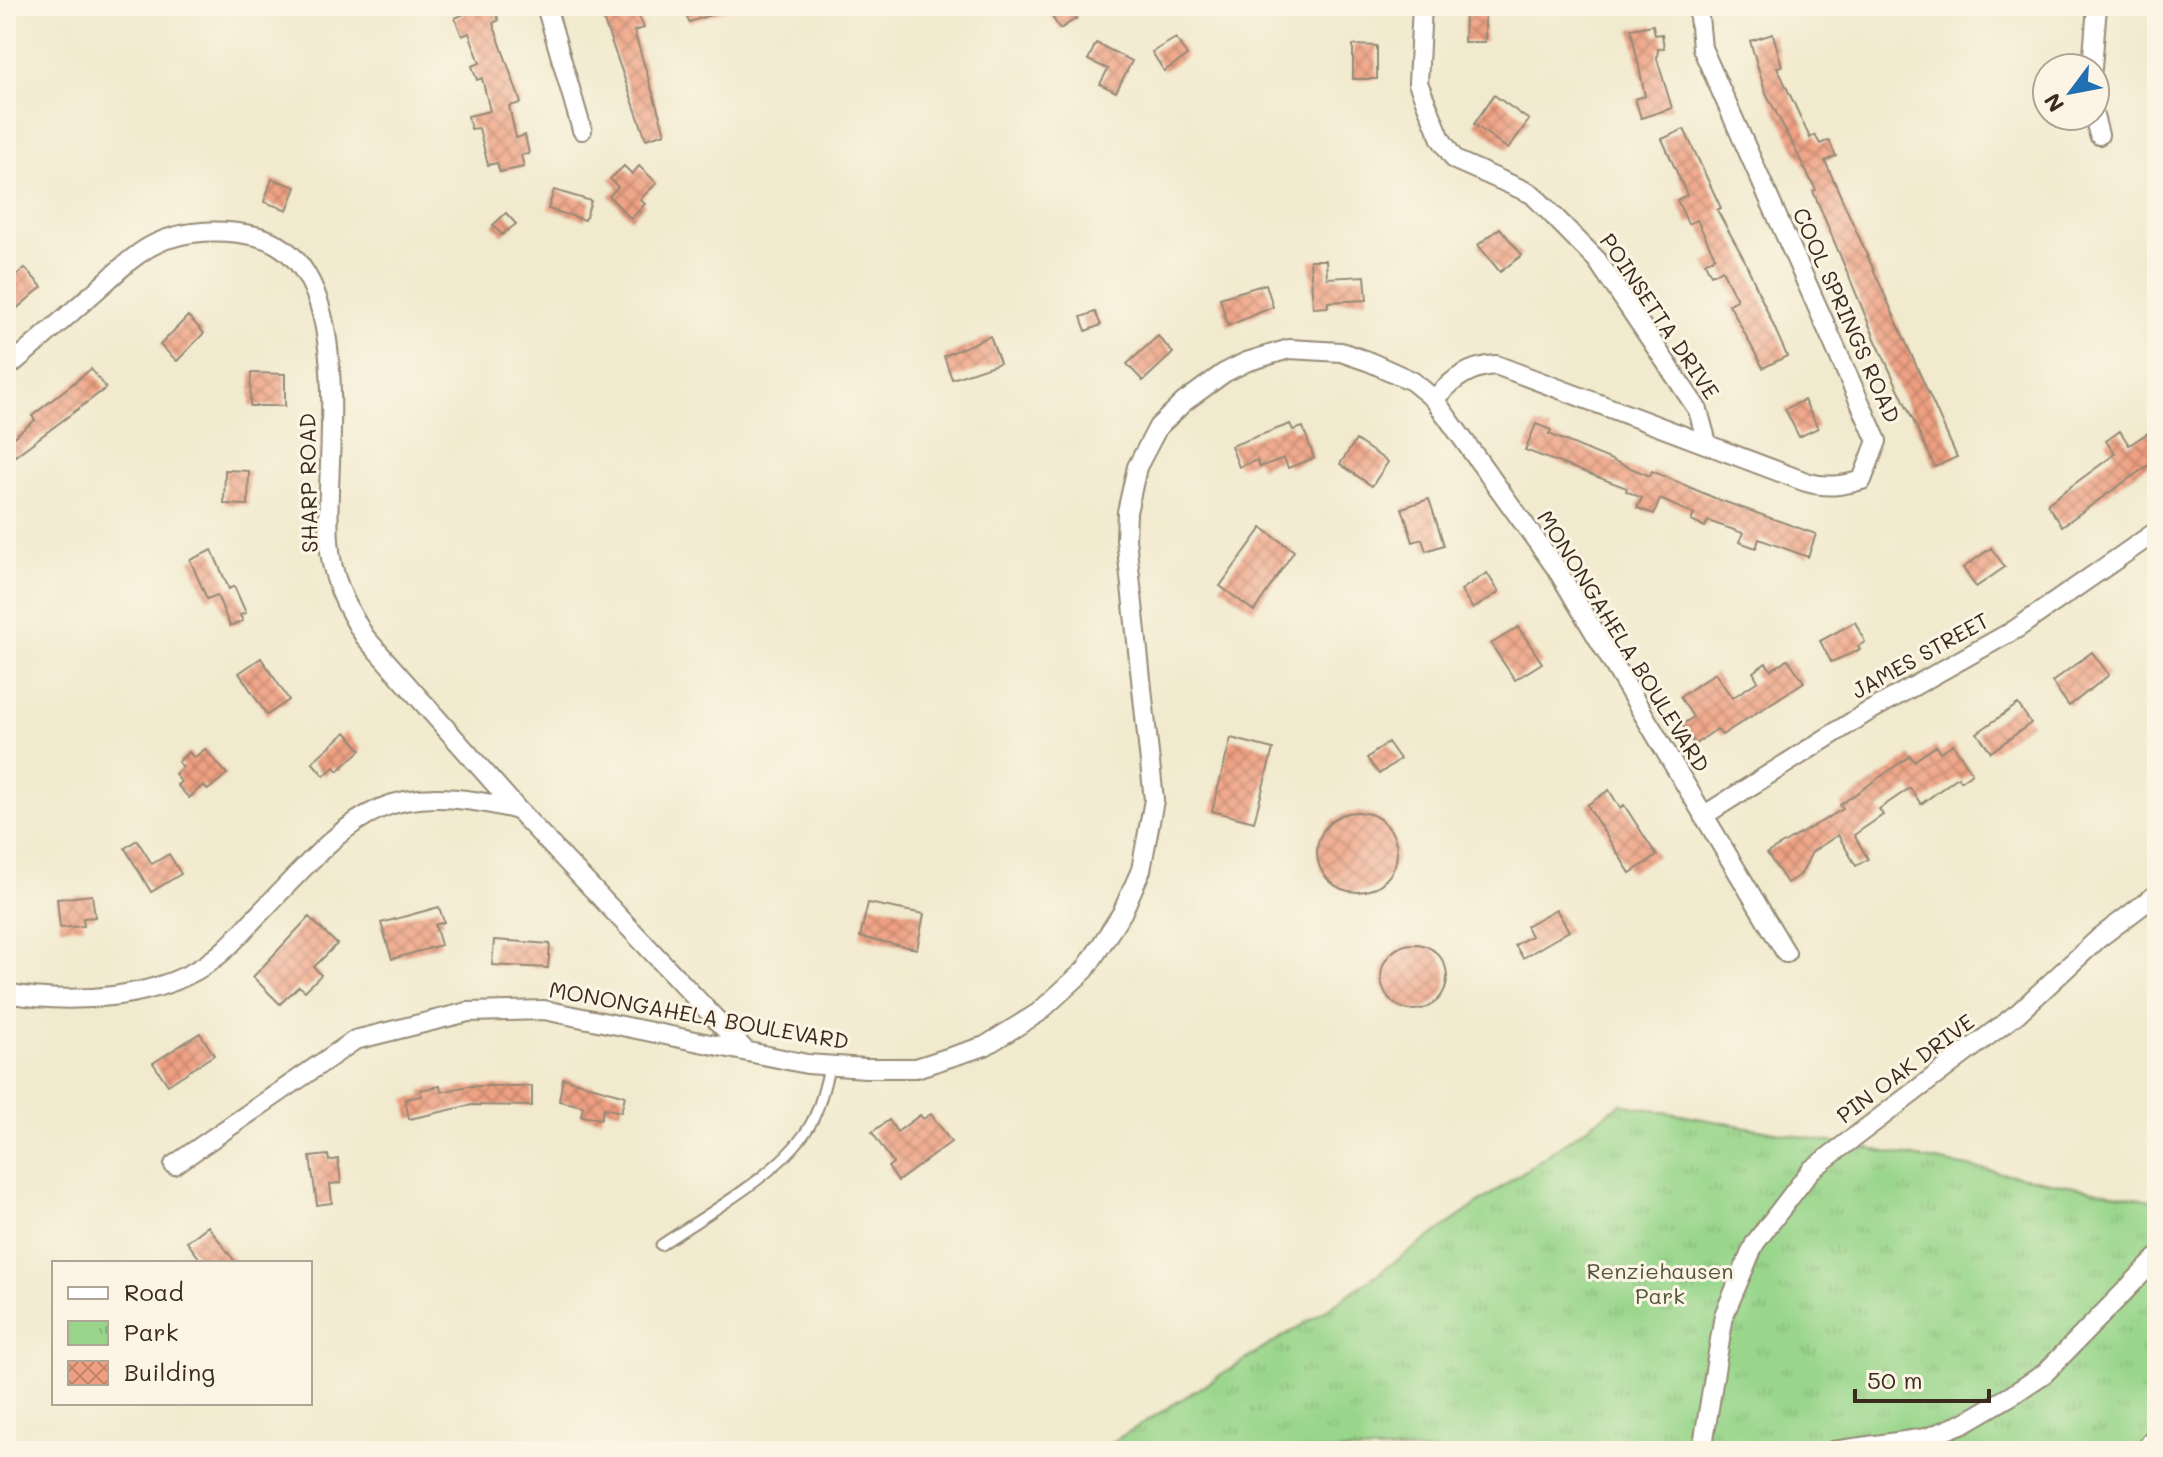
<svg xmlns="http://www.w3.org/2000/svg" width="2163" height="1457" viewBox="0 0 2163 1457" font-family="Mali,sans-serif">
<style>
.park{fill:url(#park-tufts);stroke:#6a8054;stroke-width:2}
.building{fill:url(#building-cross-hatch)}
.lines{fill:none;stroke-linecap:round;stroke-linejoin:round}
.service-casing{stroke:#968a76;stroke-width:13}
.minor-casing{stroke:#968a76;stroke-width:22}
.service{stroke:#fff;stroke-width:9}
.minor{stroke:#fff;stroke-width:18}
.labels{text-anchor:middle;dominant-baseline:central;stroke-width:6;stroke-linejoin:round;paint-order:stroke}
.street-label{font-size:22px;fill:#3b2a1e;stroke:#fcf5e5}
.park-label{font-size:22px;fill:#525539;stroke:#fcf5e5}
</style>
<defs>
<pattern id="park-tufts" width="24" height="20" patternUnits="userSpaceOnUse" patternTransform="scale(2)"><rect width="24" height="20" fill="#99d68b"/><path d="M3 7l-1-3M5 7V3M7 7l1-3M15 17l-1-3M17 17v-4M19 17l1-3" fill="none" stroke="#85b878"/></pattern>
<pattern id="building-cross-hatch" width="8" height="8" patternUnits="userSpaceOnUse" patternTransform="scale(2)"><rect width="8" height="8" fill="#efa082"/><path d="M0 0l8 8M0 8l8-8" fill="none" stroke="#c3836a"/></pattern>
</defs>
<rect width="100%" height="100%" fill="#fcf5e5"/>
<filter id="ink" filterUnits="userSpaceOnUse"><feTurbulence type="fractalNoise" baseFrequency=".0125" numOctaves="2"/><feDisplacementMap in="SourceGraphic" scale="16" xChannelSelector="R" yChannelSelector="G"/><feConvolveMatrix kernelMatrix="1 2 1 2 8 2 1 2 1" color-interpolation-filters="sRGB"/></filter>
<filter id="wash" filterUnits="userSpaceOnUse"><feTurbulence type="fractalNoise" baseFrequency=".006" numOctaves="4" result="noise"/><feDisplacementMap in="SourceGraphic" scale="32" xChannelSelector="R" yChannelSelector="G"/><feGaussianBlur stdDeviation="1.8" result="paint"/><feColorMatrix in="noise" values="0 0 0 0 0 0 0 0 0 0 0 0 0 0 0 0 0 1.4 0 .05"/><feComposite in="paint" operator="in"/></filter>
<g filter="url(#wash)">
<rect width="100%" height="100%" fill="#f1eace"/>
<!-- park -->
<path class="park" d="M1620,1104L2157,1201V1451H1098L1326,1310Z"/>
<g id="blocks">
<!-- building -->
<path class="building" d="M461,6H492L499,20L493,23L521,103L509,106L516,138L525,135L529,154L521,155L524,167L500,172L497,163L488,165L479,128L471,129L468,116L490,111L482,78L477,80L472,66L480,63L469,33L462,36L455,18L464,14Z
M635,6L644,28L634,31L665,133L646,139L603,18Z
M683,6H728L729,9L689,22Z
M1045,6H1070L1077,18L1060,29Z
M1465,14H1485V42H1464Z
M1653,25L1655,35L1662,34L1664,48L1658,49L1657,59L1672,108L1641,118L1635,99L1645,96L1631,29Z
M1773,34L1782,66L1777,67L1810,138L1815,135L1820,144L1829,140L1836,156L1825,161L1957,457L1935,467L1876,341L1813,191L1816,190L1765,91L1750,41Z
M1176,38L1187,56L1164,71L1152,52Z
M1096,43L1132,61L1116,92L1100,84L1108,69L1088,60Z
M1353,45L1377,46V79H1353Z
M1494,95L1529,120L1508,149L1474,124Z
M1684,129L1721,208L1717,210L1744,259L1787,356L1763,368L1729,304L1737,300L1722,270L1711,275L1705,263L1715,257L1697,220L1688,224L1677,200L1687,195L1662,139Z
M624,166L632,174L639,166L657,183L640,199L645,204L631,219L609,196L618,187L610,179Z
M272,179L296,187L287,210L264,202Z
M554,190L591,201L585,220L548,209Z
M506,213L516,224L502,235L493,225Z
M1500,228L1522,255L1500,272L1478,245Z
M1310,260H1326L1327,278L1365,276L1367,300L1328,302V307L1313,308Z
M25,268L42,287L15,310L6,299V284Z
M1266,284L1273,307L1228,326L1220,298Z
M1095,312L1101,325L1086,331L1081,317Z
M188,316L204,333L177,361L160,345Z
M990,336L1000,363L952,379L944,356Z
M1158,336L1173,353L1143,381L1127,364Z
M91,369L106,388L15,456L6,443L35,420L32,416Z
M251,373L285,374V406H250Z
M1804,400L1818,428L1799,437L1785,409Z
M1290,424L1293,430L1303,427L1314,458L1288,468L1284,458L1260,467L1257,460L1239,467L1231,446Z
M1536,424L1551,430L1549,434L1650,476L1652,471L1717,499L1816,534L1808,557L1759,539L1756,548L1739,542L1743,533L1708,521L1705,527L1691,521L1694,514L1660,499L1654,514L1637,508L1642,498L1626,491L1627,488L1525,450Z
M2120,431L2129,445L2148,433L2157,447V459L2062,526L2047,504L2115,454L2106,441Z
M1356,440L1388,462L1372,486L1340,464Z
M225,470L249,471L248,505L224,504Z
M1429,499L1444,545L1426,551L1422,539L1413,542L1402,508Z
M1262,528L1294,551L1254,611L1220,586Z
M1991,548L2005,567L1976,587L1963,568Z
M212,550L229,589L234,586L246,613L240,615L243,621L230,626L217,595L207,599L190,560Z
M1487,573L1499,592L1473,609L1461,590Z
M1855,622L1865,642L1858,646L1860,650L1831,662L1820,641Z
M1518,627L1542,663L1515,680L1491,644Z
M2092,652L2109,675L2069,706L2052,682Z
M261,658L289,700L267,715L239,673Z
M1788,659L1804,682L1722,735L1717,729L1695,744L1682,725L1693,717L1680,697L1715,673L1732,698L1758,681L1753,672L1766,663L1771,670Z
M2018,704L2031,723L1991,752L1977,733Z
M346,732L361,750L338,771L334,767L324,776L312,762Z
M1231,738L1273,749L1254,822L1212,811Z
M1388,742L1400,759L1379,774L1367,758Z
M1953,744L1972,773L1961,781L1958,777L1921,804L1910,788L1879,809L1883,815L1854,835L1868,859L1856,866L1838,835L1812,852L1801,874L1787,883L1767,853L1843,809L1840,805L1910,756L1914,761L1936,746L1940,752Z
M205,749L227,774L208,790L203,785L189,798L177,785L181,782L175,774L183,767L178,762L189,752L194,758Z
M1609,790L1620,808L1624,805L1657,856L1630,873L1587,805Z
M1317 852a40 40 0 1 1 80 0a40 40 0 1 1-80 0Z
M137,840L152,864L169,854L181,874L151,892L125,848Z
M92,895L95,917L83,918L84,926L60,928L57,899Z
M868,903L924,914L917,949L860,937Z
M439,907L444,922L435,925L441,945L392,959L381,923Z
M1556,909L1569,931L1523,958L1515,945L1531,936L1526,926Z
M309,917L337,944L314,967L321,975L305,991L299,986L280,1004L253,977Z
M494,940L550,944L548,968L492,965Z
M1381 977a33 33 0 1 1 66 0a33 33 0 1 1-66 0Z
M200,1033L214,1055L168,1085L153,1063Z
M563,1078L625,1096L621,1112L604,1108L601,1119L581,1116L583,1106L559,1101Z
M440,1086L441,1092L468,1086H532V1106L472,1105L409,1119L405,1099L422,1096L420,1090Z
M931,1114L951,1142L898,1181L888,1167L893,1163L872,1132L889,1120L897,1132L920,1115L923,1119Z
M328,1155L329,1161L338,1159L341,1183L330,1184L332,1203L317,1205L310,1157Z
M208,1226L236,1263H203L187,1242Z"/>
</g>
</g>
<g filter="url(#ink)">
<use href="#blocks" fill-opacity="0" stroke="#968a76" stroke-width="2"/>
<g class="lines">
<!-- service casing -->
<g class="service-casing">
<path id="service" d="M661,1245C706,1214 777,1176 807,1130C820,1110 824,1087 830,1065"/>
</g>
<!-- minor casing -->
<g class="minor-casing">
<path id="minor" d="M546,6L582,130
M1422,6L1418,83L1441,139L1455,160L1532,194L1597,260L1698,410L1707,443
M2092,68L2097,6
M2094,116L2099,135
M6,369C37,343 67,316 98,289C115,274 134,254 155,244C185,229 224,229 256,236C362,262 323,463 329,541C331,577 346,607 365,637L518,810L743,1048
M1434,399C1454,379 1467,367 1496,365L1806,482C1826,488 1842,486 1862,480L1877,441L1702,48L1698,6
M1703,816L1866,713L2016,629L2157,531
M6,993C71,1005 163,1000 216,957C232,945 245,928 259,914C351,819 377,775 518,810
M174,1165L355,1040L468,1012L544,1010L807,1064L866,1068H916L985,1046L1038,1013L1085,970L1122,913L1141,870L1154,800L1126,539L1127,512L1137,467L1158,427L1184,402L1224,373L1246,362L1289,349L1341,352L1370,362L1412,381L1434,399L1556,568L1786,953
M1702,1451L1724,1315L1755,1243L1811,1170L2018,1013L2099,938L2157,894
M1833,1451L1926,1438L1964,1423L2012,1395L2045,1373L2157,1258
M2145,1451L2157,1433"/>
</g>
<!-- service -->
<use href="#service" class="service"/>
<!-- minor -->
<use href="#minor" class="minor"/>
</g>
</g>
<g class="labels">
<!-- street labels -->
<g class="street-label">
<text transform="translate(1847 315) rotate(66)">COOL SPRINGS ROAD</text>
<text transform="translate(1660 316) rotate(56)">POINSETTA DRIVE</text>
<text transform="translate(308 483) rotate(-91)">SHARP ROAD</text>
<text transform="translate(1624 641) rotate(58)">MONONGAHELA BOULEVARD</text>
<text transform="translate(1920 655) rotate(-29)">JAMES STREET</text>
<text transform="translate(699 1015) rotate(10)">MONONGAHELA BOULEVARD</text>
<text transform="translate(1905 1068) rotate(-37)">PIN OAK DRIVE</text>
</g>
<!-- park labels -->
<g class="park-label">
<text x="1660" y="1270">Renziehausen<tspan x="1660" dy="25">Park</tspan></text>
</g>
</g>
<!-- margin -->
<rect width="2163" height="1457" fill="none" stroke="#fcf5e5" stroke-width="32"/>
<!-- legend -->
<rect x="52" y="1261" width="260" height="144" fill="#fcf5e5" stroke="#afa495" stroke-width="2"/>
<rect x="68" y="1287" width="40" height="12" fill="#ffffff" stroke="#afa495" stroke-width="2"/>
<text x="124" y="1301" font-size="24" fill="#3b2a1e">Road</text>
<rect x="68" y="1321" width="40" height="24" fill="url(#park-tufts)" stroke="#afa495" stroke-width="2"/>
<text x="124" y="1341" font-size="24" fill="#3b2a1e">Park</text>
<rect x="68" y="1361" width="40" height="24" fill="url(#building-cross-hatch)" stroke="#afa495" stroke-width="2"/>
<text x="124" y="1381" font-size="24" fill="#3b2a1e">Building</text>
<!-- north arrow -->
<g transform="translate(2071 92) rotate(238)"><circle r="38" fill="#fcf5e5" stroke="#afa495" stroke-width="2"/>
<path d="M0-6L14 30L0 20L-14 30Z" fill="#1f6fb2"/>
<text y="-12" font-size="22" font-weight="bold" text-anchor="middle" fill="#3b2a1e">N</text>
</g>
<!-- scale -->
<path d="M1855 1389v12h134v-12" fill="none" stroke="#3b2a1e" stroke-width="4"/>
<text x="1867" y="1389" font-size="24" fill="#3b2a1e" stroke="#fcf5e5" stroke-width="6" paint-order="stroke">50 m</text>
</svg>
